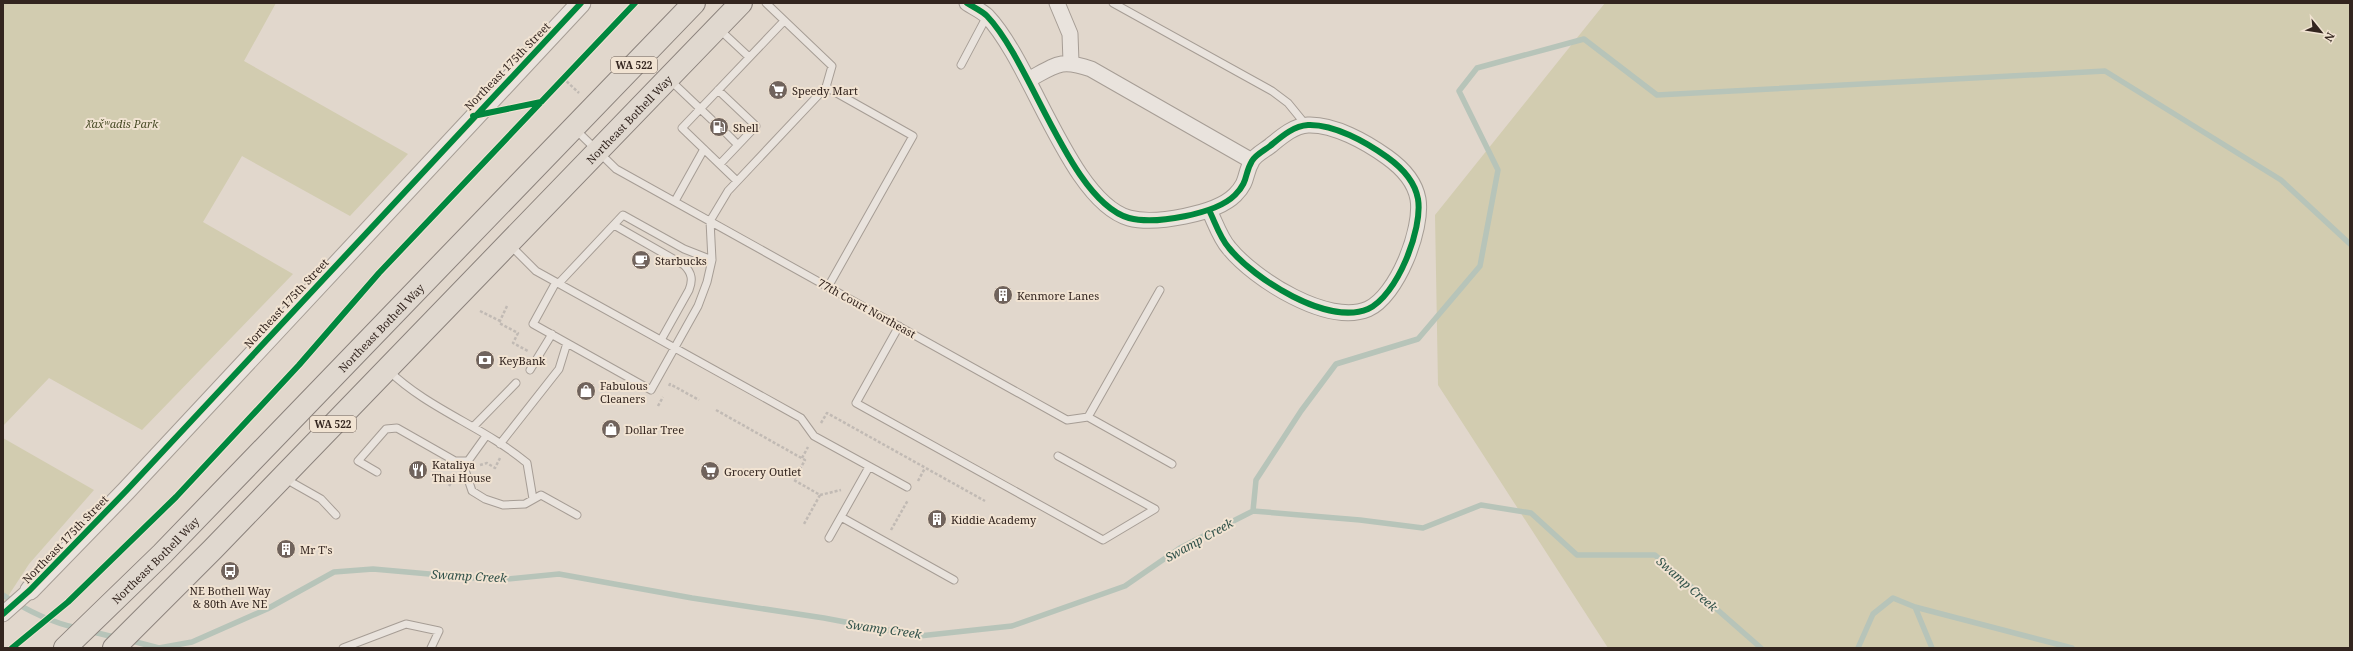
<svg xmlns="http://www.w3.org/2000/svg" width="2353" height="651" viewBox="0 0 2353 651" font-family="'Noto Serif',serif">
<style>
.green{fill:#d2ccb0}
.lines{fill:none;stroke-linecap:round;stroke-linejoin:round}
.stream{stroke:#b7c4b9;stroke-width:5.5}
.service-casing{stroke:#a69d95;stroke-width:9}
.minor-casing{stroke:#a69d95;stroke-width:17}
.tertiary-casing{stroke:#a69d95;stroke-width:21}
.primary-casing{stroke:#8b827c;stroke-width:24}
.path{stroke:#c1bab4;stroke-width:2.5;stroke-dasharray:3 2;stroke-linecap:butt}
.service{stroke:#e9e3dd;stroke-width:7}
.minor{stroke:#e9e3dd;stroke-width:15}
.tertiary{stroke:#e9e3dd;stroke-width:19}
.primary{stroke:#e0d8cf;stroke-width:22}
.cycleway-casing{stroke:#f1e3d2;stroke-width:8}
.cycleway{stroke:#00873e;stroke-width:6}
.labels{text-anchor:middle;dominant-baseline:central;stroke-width:4;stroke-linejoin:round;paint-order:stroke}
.shield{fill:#f1e3d2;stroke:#6c5e55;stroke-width:1}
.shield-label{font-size:10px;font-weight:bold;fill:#33251f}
.street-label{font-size:11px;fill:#33251f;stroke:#f1e3d2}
.poi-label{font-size:11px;fill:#33251f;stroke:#f1e3d2;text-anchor:start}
.park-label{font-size:11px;font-style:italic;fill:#4a4d28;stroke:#f1e3d2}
.water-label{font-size:12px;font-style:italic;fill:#305149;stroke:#f1e3d2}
</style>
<rect width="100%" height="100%" fill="#e1d7cc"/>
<!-- green -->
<path class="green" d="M3,3H276L244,61L408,154L350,216L242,156L203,222L293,274L142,430L49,378L3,426Z
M1605,3H2350V648H1608L1438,385L1435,215Z
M3,438L94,490L29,564L3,604Z"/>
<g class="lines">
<!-- stream -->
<path class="stream" d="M1253,511L1256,480L1301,411L1336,364L1418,339L1480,266L1498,170L1459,91L1477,68L1584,39L1657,95L2105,71L2281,180L2350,244
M3,595C26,610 49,622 77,628
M1915,607L2072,648
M89,631L118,638
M128,640L159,648L192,642L267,609L334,572L373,569L497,580L559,574L692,598L824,618L919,636L1012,626L1125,586L1180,548L1253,511L1360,520L1423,528L1481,505L1531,513L1577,555H1655L1761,648
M1858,648L1873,614L1893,598L1915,607L1932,648"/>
<!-- service casing -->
<g class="service-casing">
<path id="service" d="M1113,3L1272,91L1288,103L1306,125
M719,29L749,57
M961,65L987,16
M670,80L712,120
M826,87L913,136L828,287
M718,90L756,126L720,164
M576,130L616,169L1067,420L1088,417L1172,464
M727,134L738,145
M737,181L682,128L784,21
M675,201L704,149
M614,225L684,265C692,273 693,280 689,290L661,340
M510,245L536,271L801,418L814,436L907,487
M556,282L533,324L651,390L698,306L707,282L712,260L710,221L728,191L826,87L832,66L766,3
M559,283L623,215L684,249L712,260
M899,326L856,403L1103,540L1155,509L1058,456
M388,370C428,409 484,427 527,463L533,499
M530,370L552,334
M1088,417L1160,290
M474,426L516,383
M500,444L559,369L567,343
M462,461L472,491L485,499L503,505L525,504L541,495L577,515
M377,472L358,461L386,429L397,428L455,461H468L486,436
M284,478L321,499L336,515
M841,517L954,580
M829,538L869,467
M343,648L406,624L439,631L431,648"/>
</g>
<!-- minor casing -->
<g class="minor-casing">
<path id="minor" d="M967,3C973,7 982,11 987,16C1032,63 1070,201 1129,218C1155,225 1216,214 1235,195C1249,181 1244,174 1252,161C1255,155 1265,150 1270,146C1281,137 1293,126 1308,125C1334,124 1366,142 1387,157C1401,167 1415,182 1418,199C1423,229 1397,296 1368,309C1328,326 1254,279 1229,248C1220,238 1215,222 1209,210
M1057,3L1070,34L1071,62
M1028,80C1056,65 1060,58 1091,69L1252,161
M3,614L30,590"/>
</g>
<!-- tertiary casing -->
<g class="tertiary-casing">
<path id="tertiary" d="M30,590L126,491L581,3"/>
</g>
<!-- primary casing -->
<g class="primary-casing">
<g id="primary">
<path id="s1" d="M65,648L162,554L694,3"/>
<path id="s2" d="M114,648L213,549L741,3"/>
</g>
</g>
<!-- path -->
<path class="path" d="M563,78L579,93
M507,306L499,323L518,333L513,343L528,351
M480,311L500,321
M669,386L670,384L699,400
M658,406L663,397
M716,410L805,460L794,480L820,495L804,524
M821,423L827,413L985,501
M802,458L808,447
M480,465L487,463L495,468L500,458
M918,481L925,468
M449,486L454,478
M820,495L841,490
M891,530L908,500"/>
<!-- service -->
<use href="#service" class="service"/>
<!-- minor -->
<use href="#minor" class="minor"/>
<!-- tertiary -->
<use href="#tertiary" class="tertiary"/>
<!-- primary -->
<use href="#primary" class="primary"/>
<!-- cycleway casing -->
<g class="cycleway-casing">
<path id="cycleway" d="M967,3C973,7 982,11 987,16C1032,63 1070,201 1129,218C1155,225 1216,214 1235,195C1249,181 1244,174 1252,161C1255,155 1265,150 1270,146C1281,137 1293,126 1308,125C1334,124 1366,142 1387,157C1401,167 1415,182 1418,199C1423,229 1397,296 1368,309C1328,326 1254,279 1229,248C1220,238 1215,222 1209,210
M473,116L541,102
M3,614L30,590L126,491L581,3
M12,648L68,602L176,497L299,365L379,273L635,3"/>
</g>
<!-- cycleway -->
<use href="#cycleway" class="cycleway"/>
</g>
<!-- icons -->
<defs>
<g id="supermarket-disc" transform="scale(1)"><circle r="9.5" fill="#70635c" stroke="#f1e3d2"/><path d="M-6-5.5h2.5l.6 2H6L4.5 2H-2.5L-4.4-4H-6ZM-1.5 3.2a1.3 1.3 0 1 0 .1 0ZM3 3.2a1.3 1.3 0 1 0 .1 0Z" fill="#fff"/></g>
<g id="fuel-disc" transform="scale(1)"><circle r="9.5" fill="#70635c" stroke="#f1e3d2"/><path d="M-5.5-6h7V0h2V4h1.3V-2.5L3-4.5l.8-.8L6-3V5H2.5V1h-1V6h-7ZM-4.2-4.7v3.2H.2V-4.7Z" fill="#fff"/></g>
<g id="cafe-disc" transform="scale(1)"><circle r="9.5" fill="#70635c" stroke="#f1e3d2"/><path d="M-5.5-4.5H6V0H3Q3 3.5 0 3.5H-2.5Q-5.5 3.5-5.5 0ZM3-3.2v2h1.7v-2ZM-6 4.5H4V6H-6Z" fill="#fff"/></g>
<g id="building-disc" transform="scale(1)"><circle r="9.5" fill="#70635c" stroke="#f1e3d2"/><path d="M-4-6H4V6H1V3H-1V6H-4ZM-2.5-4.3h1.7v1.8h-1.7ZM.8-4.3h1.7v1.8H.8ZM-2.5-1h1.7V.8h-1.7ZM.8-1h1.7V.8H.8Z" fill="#fff"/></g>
<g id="bank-disc" transform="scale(1)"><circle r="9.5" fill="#70635c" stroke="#f1e3d2"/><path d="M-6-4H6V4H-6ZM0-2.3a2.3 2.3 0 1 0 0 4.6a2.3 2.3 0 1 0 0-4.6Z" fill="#fff"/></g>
<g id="shop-disc" transform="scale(1)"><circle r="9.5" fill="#70635c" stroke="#f1e3d2"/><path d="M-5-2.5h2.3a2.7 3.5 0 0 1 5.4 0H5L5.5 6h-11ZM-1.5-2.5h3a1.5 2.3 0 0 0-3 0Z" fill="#fff"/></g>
<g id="restaurant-disc" transform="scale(1)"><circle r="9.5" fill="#70635c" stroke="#f1e3d2"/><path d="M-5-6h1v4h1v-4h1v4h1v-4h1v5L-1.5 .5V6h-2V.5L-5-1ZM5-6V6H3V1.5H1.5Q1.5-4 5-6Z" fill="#fff"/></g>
<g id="bus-disc" transform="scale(1)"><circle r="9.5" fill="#70635c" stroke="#f1e3d2"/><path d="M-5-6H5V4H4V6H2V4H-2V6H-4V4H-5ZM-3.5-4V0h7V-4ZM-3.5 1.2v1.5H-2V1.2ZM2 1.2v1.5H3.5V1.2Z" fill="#fff"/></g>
</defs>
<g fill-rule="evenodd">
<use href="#supermarket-disc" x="778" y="90"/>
<use href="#fuel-disc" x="719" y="127"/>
<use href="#cafe-disc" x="641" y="260"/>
<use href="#building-disc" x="1003" y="295"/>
<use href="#bank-disc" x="485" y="360"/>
<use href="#shop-disc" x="586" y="391"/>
<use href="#shop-disc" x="611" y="429"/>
<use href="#restaurant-disc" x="418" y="470"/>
<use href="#supermarket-disc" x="710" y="471"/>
<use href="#building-disc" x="937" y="519"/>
<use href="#building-disc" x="286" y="549"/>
<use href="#bus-disc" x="230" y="571"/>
</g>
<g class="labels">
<!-- shield labels -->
<g class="shield">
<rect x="611" y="57" width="46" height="16" rx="3"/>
<rect x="310" y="416" width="46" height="16" rx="3"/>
</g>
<g class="shield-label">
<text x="634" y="65">WA 522</text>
<text x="333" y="424">WA 522</text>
</g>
<!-- street labels -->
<g class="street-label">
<text transform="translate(507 66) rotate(-46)">Northeast 175th Street</text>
<text stroke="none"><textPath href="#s2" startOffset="738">Northeast Bothell Way</textPath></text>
<text transform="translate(286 303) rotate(-47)">Northeast 175th Street</text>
<text transform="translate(867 308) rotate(29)">77th Court Northeast</text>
<text stroke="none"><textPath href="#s1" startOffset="450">Northeast Bothell Way</textPath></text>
<text transform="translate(65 539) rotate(-46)">Northeast 175th Street</text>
<text stroke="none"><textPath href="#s1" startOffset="126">Northeast Bothell Way</textPath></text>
</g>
<!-- poi labels -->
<g class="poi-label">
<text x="792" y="90">Speedy Mart</text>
<text x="733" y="127">Shell</text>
<text x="655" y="260">Starbucks</text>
<text x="1017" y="295">Kenmore Lanes</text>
<text x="499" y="360">KeyBank</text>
<text x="600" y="385">Fabulous<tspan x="600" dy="13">Cleaners</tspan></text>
<text x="625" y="429">Dollar Tree</text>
<text x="432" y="464">Kataliya<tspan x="432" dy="13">Thai House</tspan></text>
<text x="724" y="471">Grocery Outlet</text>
<text x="951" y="519">Kiddie Academy</text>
<text x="300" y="549">Mr T's</text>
<text x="230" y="590" text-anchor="middle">NE Bothell Way<tspan x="230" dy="13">&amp; 80th Ave NE</tspan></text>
</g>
<!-- park labels -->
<g class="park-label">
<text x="122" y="123">ƛ̕ax̌ʷadis Park</text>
</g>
<!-- water labels -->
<g class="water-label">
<text transform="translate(1199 540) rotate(-29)">Swamp Creek</text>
<text transform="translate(469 576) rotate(3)">Swamp Creek</text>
<text transform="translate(1687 584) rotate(41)">Swamp Creek</text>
<text transform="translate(884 629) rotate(8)">Swamp Creek</text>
</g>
</g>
<!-- border -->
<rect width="2353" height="651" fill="none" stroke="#33251f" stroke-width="8"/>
<!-- north arrow -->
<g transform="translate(2321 32) rotate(120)" stroke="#f1e3d2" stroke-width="3" paint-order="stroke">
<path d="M0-3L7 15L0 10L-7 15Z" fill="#33251f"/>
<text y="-6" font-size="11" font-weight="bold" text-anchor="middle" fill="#33251f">N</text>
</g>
</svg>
